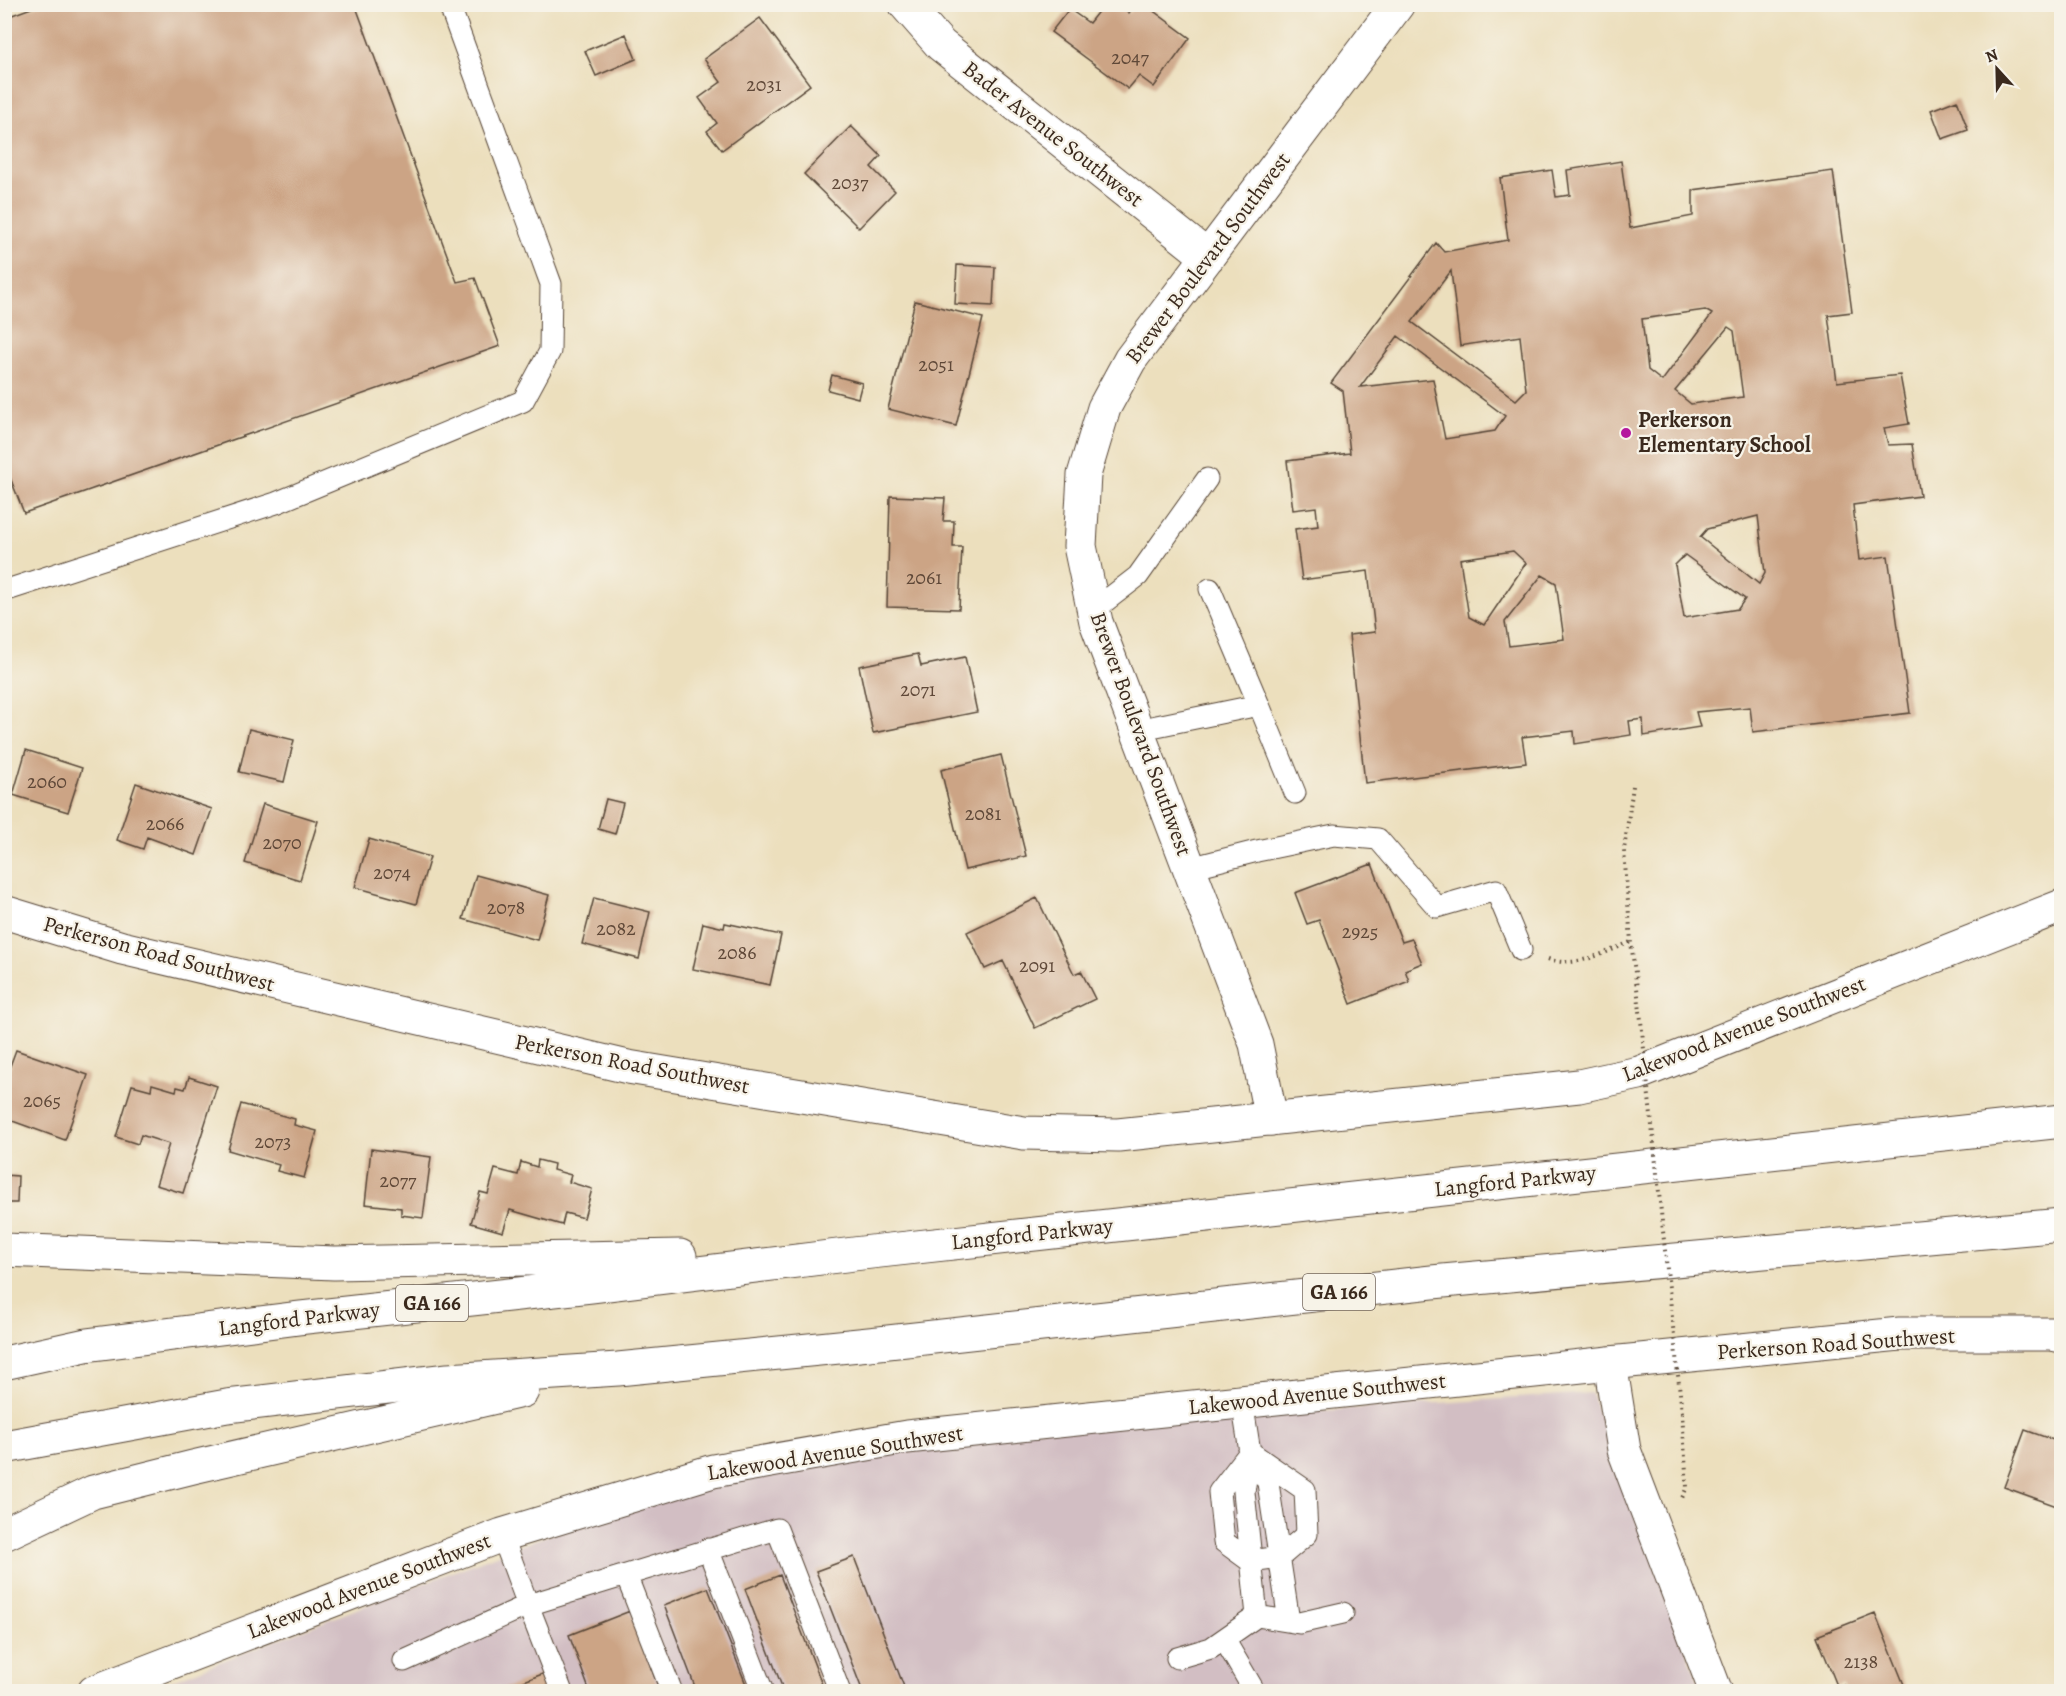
<svg xmlns="http://www.w3.org/2000/svg" width="2066" height="1696" viewBox="0 0 2066 1696" font-family="Alegreya,serif">
<style>
.industrial{fill:#d2bec3}
.building{fill:#cca485;fill-rule:evenodd}
.lines{fill:none;stroke-linecap:round;stroke-linejoin:round}
.service-casing{stroke:#564536;stroke-width:23}
.minor-casing{stroke:#564536;stroke-width:35}
.tertiary-casing{stroke:#564536;stroke-width:35}
.motorway-casing{stroke:#564536;stroke-width:35}
.path{stroke:#564536;stroke-width:4;stroke-dasharray:1.5 4.5;stroke-linecap:butt}
.service{stroke:#fff;stroke-width:21}
.minor{stroke:#fff;stroke-width:33}
.tertiary{stroke:#fff;stroke-width:33}
.motorway{stroke:#fff;stroke-width:33}
.path-bridge{stroke:#564536;stroke-width:4;stroke-dasharray:1.5 4.5;stroke-linecap:butt}
.poi-dot{fill:#b5179e;stroke:#f7f3e8;stroke-width:2}
.labels{text-anchor:middle;dominant-baseline:central;stroke-width:4.5;stroke-linejoin:round;paint-order:stroke}
.number-label{font-size:20px;fill:#5f4838}
.shield{fill:#f7f3e8;stroke:#73665b;stroke-width:1.5}
.shield-label{font-size:21px;font-weight:bold;fill:#3b2a1e}
.street-label{font-size:22px;fill:#3b2a1e;stroke:#f7f3e8}
.poi-label{font-size:22px;font-weight:bold;fill:#3b2a1e;stroke:#f7f3e8;text-anchor:start}
</style>
<rect width="100%" height="100%" fill="#f7f3e8"/>
<filter id="ink" filterUnits="userSpaceOnUse"><feTurbulence type="fractalNoise" baseFrequency=".0167" numOctaves="2"/><feDisplacementMap in="SourceGraphic" scale="12" xChannelSelector="R" yChannelSelector="G"/><feConvolveMatrix kernelMatrix="1 2 1 2 8 2 1 2 1" color-interpolation-filters="sRGB"/></filter>
<filter id="wash" filterUnits="userSpaceOnUse"><feTurbulence type="fractalNoise" baseFrequency=".008" numOctaves="4" result="noise"/><feDisplacementMap in="SourceGraphic" scale="24" xChannelSelector="R" yChannelSelector="G"/><feGaussianBlur stdDeviation="1.35" result="paint"/><feColorMatrix in="noise" values="0 0 0 0 0 0 0 0 0 0 0 0 0 0 0 0 0 1.4 0 .05"/><feComposite in="paint" operator="in"/></filter>
<g filter="url(#wash)">
<rect width="100%" height="100%" fill="#ecdfbd"/>
<!-- industrial -->
<path class="industrial" d="M1591,1393L1702,1691L142,1692L778,1446Z"/>
<g id="blocks">
<!-- building -->
<path class="building" d="M42,4H355L457,282L475,278L500,346L24,513L4,462V18Z
M1104,4H1118L1129,13L1136,4H1144L1190,38L1154,87L1139,76L1128,89L1051,32L1069,9L1089,23Z
M760,18L810,85L722,150L707,131L717,123L699,98L721,82L704,59Z
M626,34L636,59L596,76L585,51Z
M1957,100L1968,130L1942,139L1931,110Z
M851,126L881,156L871,167L895,191L859,228L804,174Z
M1621,161L1630,228L1693,216V190L1833,171L1852,312L1828,315L1837,382L1900,375L1909,424L1884,428L1888,445L1912,444L1920,496L1853,505L1859,560L1888,556L1910,713L1753,732L1750,707L1696,712L1700,727L1644,736L1643,719L1629,721L1631,735L1575,744L1574,731L1522,737L1526,763L1365,783L1349,635L1375,632L1368,571L1302,580L1295,529L1318,526L1316,507L1293,510L1287,461L1350,453L1343,391L1331,383L1436,243L1444,252L1508,240L1500,178L1552,170L1556,197L1570,195L1567,170ZM1451,271L1460,346L1520,336L1526,390L1516,400L1412,322ZM1705,310L1712,314L1662,381L1648,370L1642,319ZM1728,327L1734,331L1743,397L1691,404L1675,391ZM1398,336L1505,416L1495,431L1445,439L1433,379L1360,387ZM1758,516L1765,573L1759,584L1700,537L1707,529ZM1513,551L1526,563L1484,625L1469,617L1460,559ZM1685,555L1745,599L1738,609L1684,618L1675,565ZM1542,575L1556,583L1564,639L1509,646L1505,622Z
M957,265L995,267L993,306L955,304Z
M915,301L983,318L956,426L888,409Z
M832,375L862,383L858,398L828,390Z
M890,496L945,498L943,521H954L953,547H962L959,609L887,607Z
M918,654L921,666L965,657L977,712L873,733L859,666Z
M249,729L294,740L284,782L239,772Z
M26,750L82,768L68,812L13,795Z
M1001,755L1026,856L965,870L941,770Z
M136,783L212,809L196,855L147,837L143,849L117,840Z
M606,799L623,803L615,834L598,829Z
M263,804L318,821L300,880L245,863Z
M369,839L430,857L416,904L355,887Z
M1372,864L1402,942L1412,939L1422,963L1405,970L1409,981L1351,1004L1319,920L1307,924L1295,893Z
M476,875L549,895L537,940L463,919Z
M594,898L650,912L639,959L582,944Z
M1037,898L1074,974L1081,971L1095,999L1035,1028L1003,961L985,969L967,932Z
M703,923L724,928L725,923L781,935L770,985L693,969Z
M16,1050L88,1075L65,1140L4,1118V1082Z
M189,1077L217,1086L183,1193L156,1185L169,1144L141,1135L138,1144L116,1137L132,1085L151,1090L152,1084L176,1091L177,1087L185,1089Z
M241,1104L295,1119L294,1125L317,1131L304,1178L277,1171L279,1165L228,1150Z
M371,1149L431,1157L423,1218L401,1215V1208L365,1204Z
M538,1160L554,1164L553,1170L571,1175L569,1182L592,1189L584,1218L565,1213L562,1225L510,1210L503,1232L471,1223L480,1192L488,1194L495,1169L518,1175L521,1162L537,1167Z
M4,1175L18,1176L17,1203H4Z
M2025,1430L2062,1443V1508L2004,1487Z
M854,1557L906,1692H863L816,1571Z
M780,1575L825,1692H784L745,1589Z
M708,1588L749,1692H697L664,1605Z
M630,1611L660,1692H590L569,1635Z
M1875,1613L1907,1692H1846L1844,1685L1838,1688L1817,1636Z
M545,1673L552,1692H498V1691Z"/>
</g>
</g>
<g filter="url(#ink)">
<use href="#blocks" fill-opacity="0" stroke="#564536" stroke-width="1.5"/>
<g class="lines">
<!-- service casing -->
<g class="service-casing">
<path id="service" d="M4,591L276,503L523,401L550,351L551,284L449,4
M1094,610L1138,576L1207,479
M1259,705L1295,793
M1137,730L1259,705L1210,589
M1190,868L1257,851L1334,835L1378,839L1437,907L1496,890L1521,950
M1242,1401L1250,1452L1244,1492L1257,1616
M1250,1452L1305,1490L1307,1534L1280,1557L1250,1561L1224,1542L1219,1492Z
M1253,1456L1268,1483L1289,1621
M502,1535L528,1605L777,1529L840,1692
M708,1549L763,1692
M626,1575L672,1692
M1224,1639L1255,1692
M1177,1658L1211,1648L1257,1616L1299,1623L1343,1613
M404,1661L528,1605L562,1692"/>
</g>
<!-- minor casing -->
<g class="minor-casing">
<path id="minor" d="M905,4L941,45L1208,257
M1271,1119L1256,1044L1096,622L1080,546L1084,475L1104,408L1130,360L1398,4
M1610,1363L1624,1450L1716,1692"/>
</g>
<!-- tertiary casing -->
<g class="tertiary-casing">
<path id="tertiary" d="M4,912L122,948L628,1067L1024,1133L1118,1135L1579,1086L1639,1073L2062,906
M94,1692L502,1535L713,1471L907,1437L1610,1363L1900,1334H2052L2062,1336"/>
</g>
<!-- motorway casing -->
<g class="motorway-casing">
<path id="motorway" d="M4,1250L334,1263L680,1256
M4,1363L86,1345L299,1318L591,1286L862,1253L2062,1121
M4,1447L227,1406L448,1380L618,1369L879,1343L1432,1282L2062,1225
M4,1534L93,1492L193,1467L522,1391"/>
</g>
<!-- path -->
<path class="path" d="M1633,786L1624,850L1631,942L1640,1011
M1548,959C1576,969 1605,952 1631,942
M1682,1413L1687,1487L1682,1498"/>
<!-- service -->
<use href="#service" class="service"/>
<!-- minor -->
<use href="#minor" class="minor"/>
<!-- tertiary -->
<use href="#tertiary" class="tertiary"/>
<!-- motorway -->
<use href="#motorway" class="motorway"/>
<!-- path-bridge -->
<path class="path-bridge" d="M1640,1011L1682,1413"/>
</g>
</g>
<!-- markers -->
<circle class="poi-dot" cx="1626" cy="433" r="6"/>
<g class="labels">
<!-- number labels -->
<g class="number-label">
<text x="1130" y="57">2047</text>
<text x="764" y="84">2031</text>
<text x="850" y="182">2037</text>
<text x="936" y="364">2051</text>
<text x="924" y="577">2061</text>
<text x="918" y="689">2071</text>
<text x="47" y="781">2060</text>
<text x="983" y="813">2081</text>
<text x="165" y="823">2066</text>
<text x="282" y="842">2070</text>
<text x="392" y="872">2074</text>
<text x="506" y="907">2078</text>
<text x="616" y="928">2082</text>
<text x="1360" y="931">2925</text>
<text x="737" y="952">2086</text>
<text x="1037" y="965">2091</text>
<text x="42" y="1100">2065</text>
<text x="273" y="1141">2073</text>
<text x="398" y="1180">2077</text>
<text x="1861" y="1661">2138</text>
</g>
<!-- shield labels -->
<g class="shield">
<rect x="1303" y="1274" width="72" height="36" rx="4.5"/>
<rect x="396" y="1285" width="72" height="36" rx="4.5"/>
</g>
<g class="shield-label">
<text x="1339" y="1292">GA 166</text>
<text x="432" y="1303">GA 166</text>
</g>
<!-- street labels -->
<g class="street-label">
<text transform="translate(1053 134) rotate(38)">Bader Avenue Southwest</text>
<text transform="translate(1208 258) rotate(-53)">Brewer Boulevard Southwest</text>
<text transform="translate(1141 734) rotate(70)">Brewer Boulevard Southwest</text>
<text transform="translate(159 954) rotate(15)">Perkerson Road Southwest</text>
<text transform="translate(1744 1029) rotate(-21)">Lakewood Avenue Southwest</text>
<text transform="translate(632 1064) rotate(11)">Perkerson Road Southwest</text>
<text transform="translate(1515 1181) rotate(-6)">Langford Parkway</text>
<text transform="translate(1032 1234) rotate(-6)">Langford Parkway</text>
<text transform="translate(299 1319) rotate(-7)">Langford Parkway</text>
<text transform="translate(1836 1344) rotate(-4)">Perkerson Road Southwest</text>
<text transform="translate(1317 1394) rotate(-6)">Lakewood Avenue Southwest</text>
<text transform="translate(835 1453) rotate(-9)">Lakewood Avenue Southwest</text>
<text transform="translate(369 1586) rotate(-21)">Lakewood Avenue Southwest</text>
</g>
<!-- poi labels -->
<g class="poi-label">
<text x="1638" y="420">Perkerson<tspan x="1638" dy="25">Elementary School</tspan></text>
</g>
</g>
<!-- margin -->
<rect width="2066" height="1696" fill="none" stroke="#f7f3e8" stroke-width="24"/>
<!-- north arrow -->
<g transform="translate(1997 69) rotate(338)" stroke="#f7f3e8" stroke-width="4.5" paint-order="stroke">
<path d="M0-4.5L10 22L0 15L-10 22Z" fill="#3b2a1e"/>
<text y="-9" font-size="16" font-weight="bold" text-anchor="middle" fill="#3b2a1e">N</text>
</g>
</svg>
